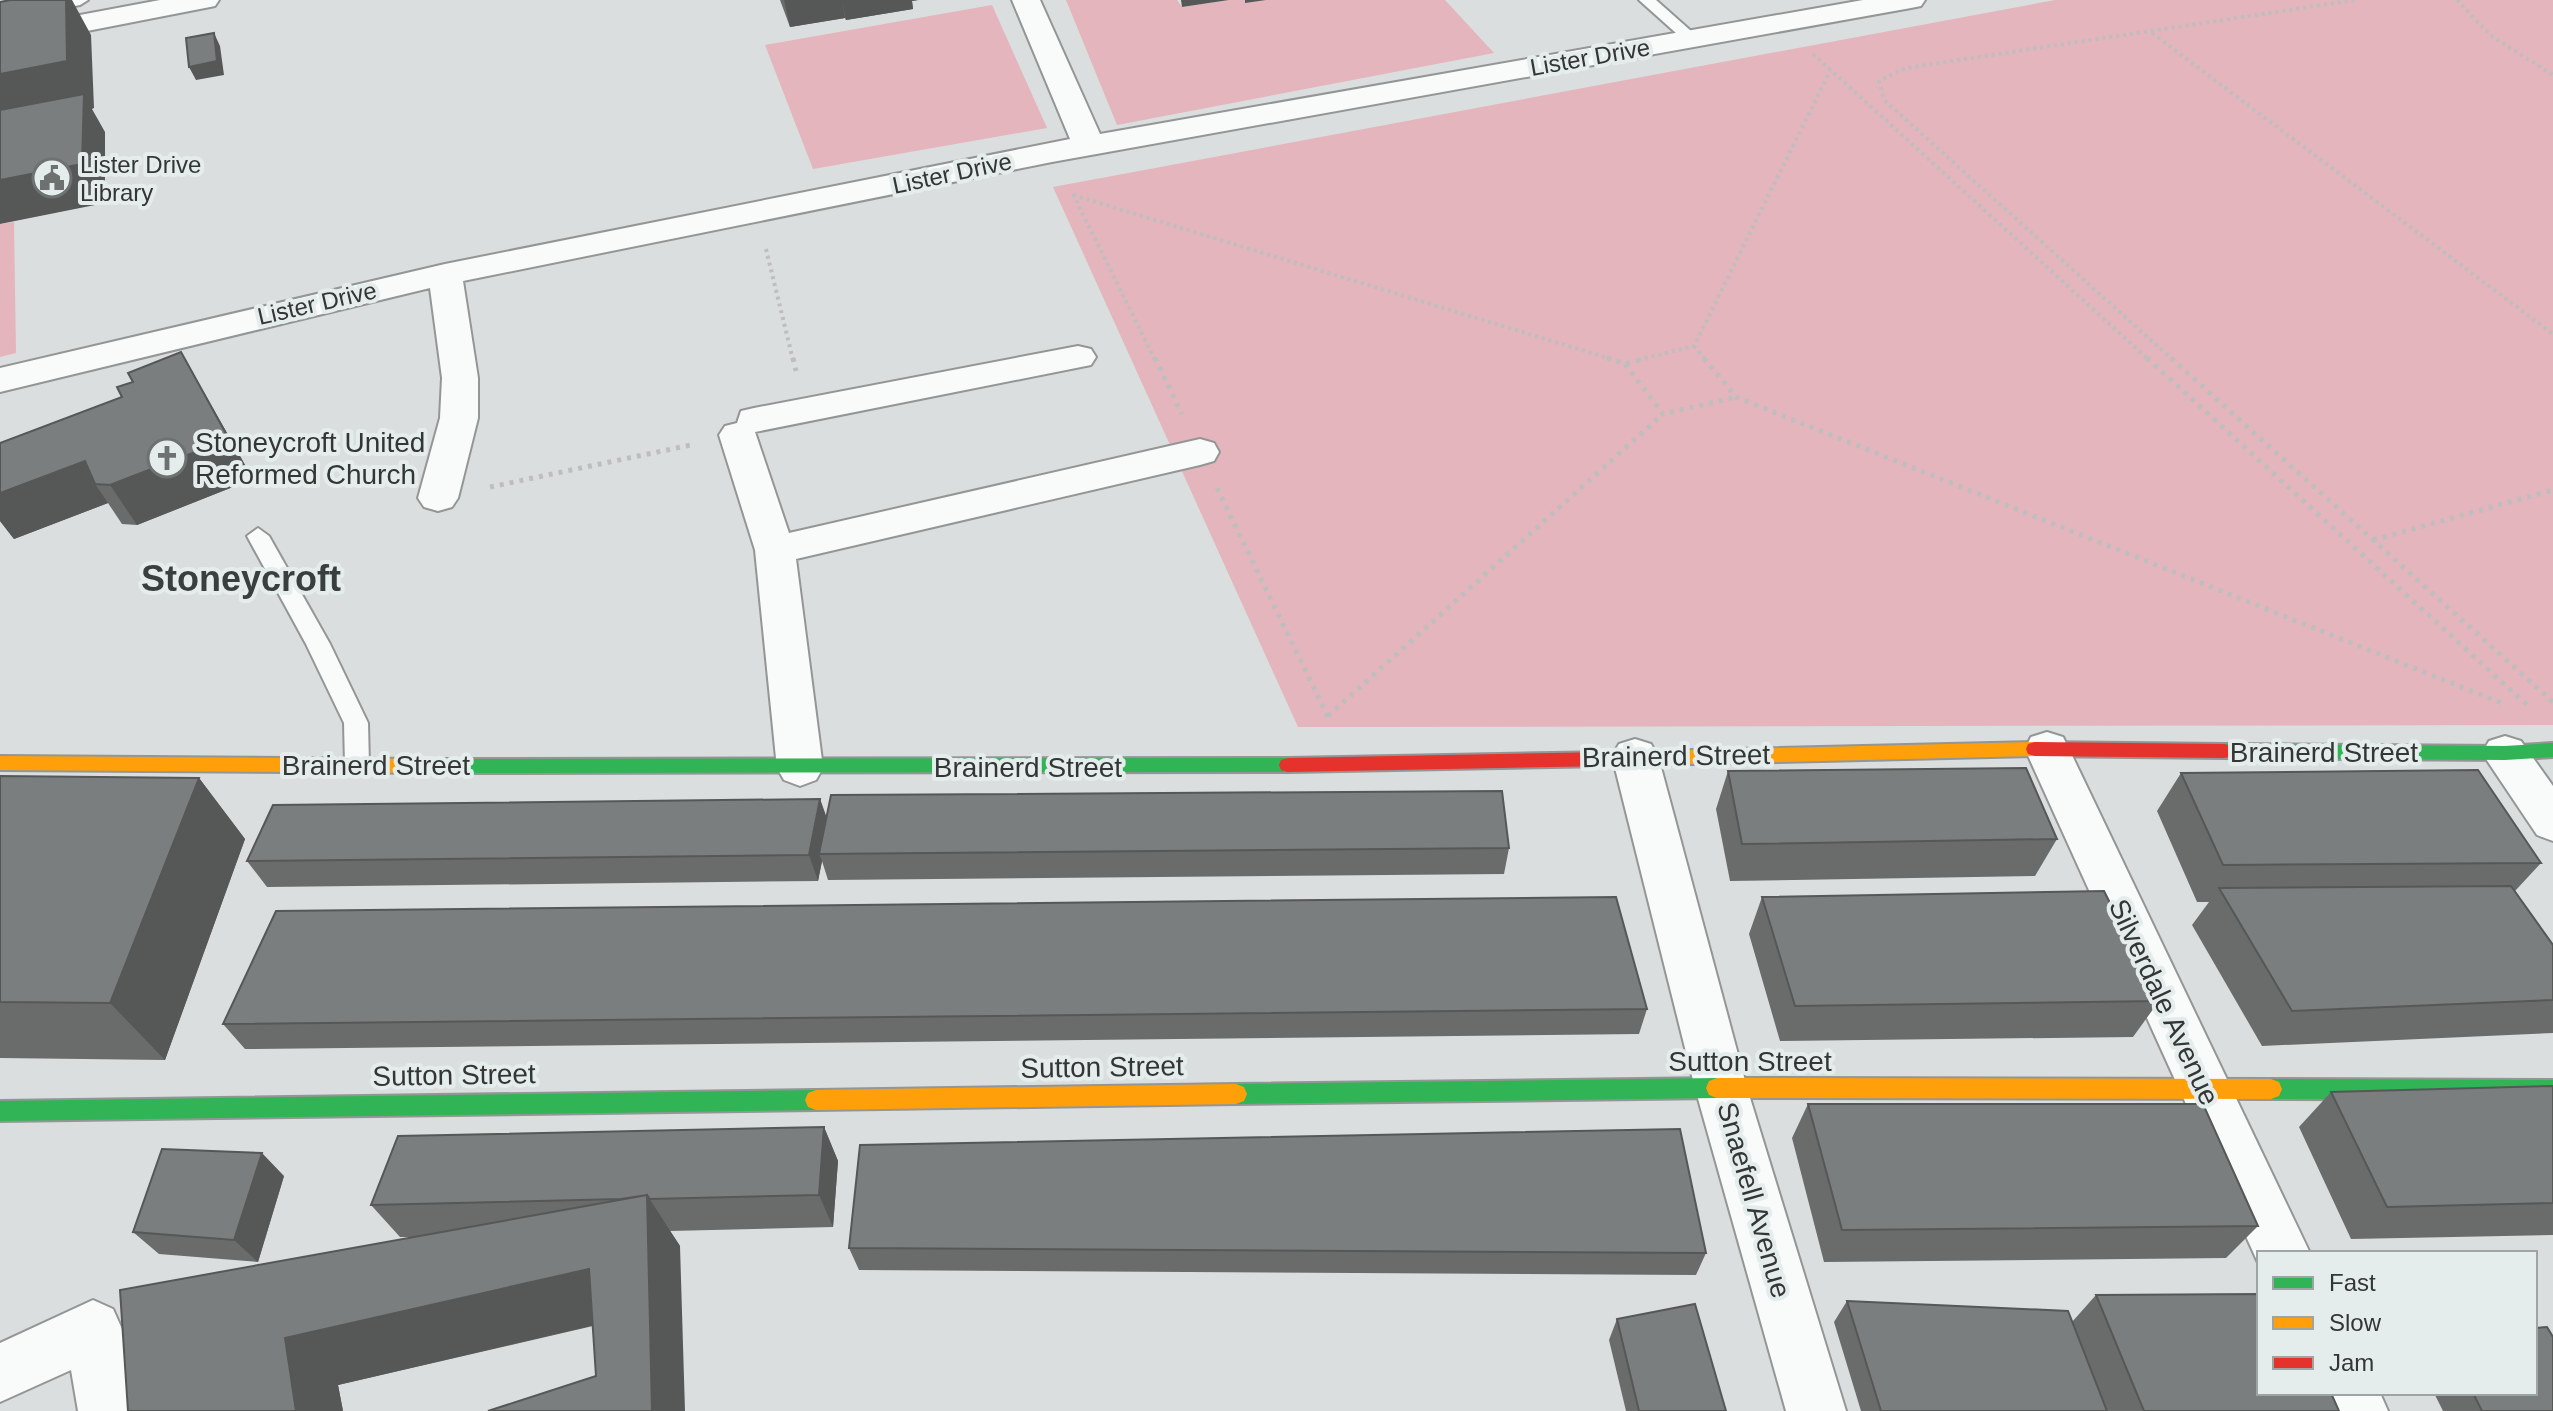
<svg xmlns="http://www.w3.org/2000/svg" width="2553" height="1411" viewBox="0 0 2553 1411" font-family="Helvetica,sans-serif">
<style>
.green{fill:#e4b5bc}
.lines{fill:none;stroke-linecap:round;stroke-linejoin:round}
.lane-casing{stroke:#949696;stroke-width:4}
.street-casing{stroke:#949696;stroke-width:4}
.fast-casing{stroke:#949696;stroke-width:4}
.slow-casing{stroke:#949696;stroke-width:4}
.jam-casing{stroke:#949696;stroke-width:4}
.path-far1{stroke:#bebebe;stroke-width:4;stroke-dasharray:3 4;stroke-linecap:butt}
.path{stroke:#bebebe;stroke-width:5;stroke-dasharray:4 6;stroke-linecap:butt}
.lane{fill:#f9fafa;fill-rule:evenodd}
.street{fill:#f9fafa;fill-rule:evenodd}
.fast{fill:#30b455;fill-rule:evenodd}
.slow{fill:#ff9f0a;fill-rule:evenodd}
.jam{fill:#e5322d;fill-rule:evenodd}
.wall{fill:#6a6c6c}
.shaded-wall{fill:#565858}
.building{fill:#7b7e7e;stroke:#565858;stroke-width:2}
.labels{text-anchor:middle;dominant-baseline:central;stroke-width:8;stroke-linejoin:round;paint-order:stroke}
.far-street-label{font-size:24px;fill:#333635;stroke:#e5edec}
.far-poi-label{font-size:24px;fill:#333635;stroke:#e5edec;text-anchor:start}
.poi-label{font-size:28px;fill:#333635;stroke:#e5edec;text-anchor:start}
.street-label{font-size:28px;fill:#333635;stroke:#e5edec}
.district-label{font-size:36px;font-weight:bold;fill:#393f3e;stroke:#e5edec}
</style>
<rect width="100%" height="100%" fill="#dadede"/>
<!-- green -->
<path class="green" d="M1066,0H1177L1182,7L1229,0H1445L1494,53L1117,125Z
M2055,0H2553V725L1298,727L1053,187Z
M992,5L1047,128L813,169L765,45Z
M14,222L16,353L0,357V224Z"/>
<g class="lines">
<!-- lane casing -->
<g class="lane-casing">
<path id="lane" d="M55,0H88L80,5L0,20V10Z
M1639,0H1656L1700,39L1686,42Z
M258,528L269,536L330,644L368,723L369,765L366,772L357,775L348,772L345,765L344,723L306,644L247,536Z"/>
</g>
<!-- street casing -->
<g class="street-casing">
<path id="street" d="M160,0H219L215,6L205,8L0,48V30Z
M1012,0H1040L1100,134L1863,0H1925L1921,6L1911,8L1052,162L463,281L478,378V418L458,498L452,507L438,511L424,507L418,498L440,418L442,378L430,288L0,392V368L445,264L1070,139Z
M1078,346L1091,349L1096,357L1091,365L755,432L789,533L1200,439L1214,443L1219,452L1214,461L1200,465L796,559L823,768L816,780L800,786L784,780L777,768L755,550L719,435L725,426L737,423L741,411L754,408Z
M2047,732L2063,737L2069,749L2310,1253H2259V1265L2025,749L2031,737Z
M2505,736L2521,741L2553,786V841L2537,835L2482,753L2489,741Z
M1635,739L1651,744L1658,756L1747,1088L1846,1411H1786L1695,1088L1612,756L1619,744Z
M93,1300L113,1309L122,1329L138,1411H78L71,1370L0,1402V1343Z
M2320,1393H2380L2388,1411H2328Z"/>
</g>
<!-- fast casing -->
<g class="fast-casing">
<path id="fast" d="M2553,743V757L2505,760L2224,758L2217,756L2215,751L2217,746L2224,744L2505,746Z
M1288,758L1295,760L1297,765L1295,770L1288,772L431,773L424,771L422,766L424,761L431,759Z
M1717,1078L1725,1081L1728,1088L1725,1095L1717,1098L1236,1104L1228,1101L1225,1094L1228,1087L1236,1084Z
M2271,1079L2553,1080V1100L2271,1099L2263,1096L2260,1089L2263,1082Z
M816,1090L824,1093L827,1100L824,1107L816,1110L0,1121V1101Z"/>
</g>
<!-- slow casing -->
<g class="slow-casing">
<path id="slow" d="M2035,742L2042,744L2044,749L2042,754L2035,756L1609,766L1602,764L1600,759L1602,754L1609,752Z
M0,756L431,759L438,761L440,766L438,771L431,773L0,770Z
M1717,1078L2271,1079L2279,1082L2282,1089L2279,1096L2271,1099L1717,1098L1709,1095L1706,1088L1709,1081Z
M1236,1084L1244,1087L1247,1094L1244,1101L1236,1104L816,1110L808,1107L805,1100L808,1093L816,1090Z"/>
</g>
<!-- jam casing -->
<g class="jam-casing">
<path id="jam" d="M2035,742L2224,744L2231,746L2233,751L2231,756L2224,758L2035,756L2028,754L2026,749L2028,744Z
M1609,752L1616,754L1618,759L1616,764L1609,766L1288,772L1281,770L1279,765L1281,760L1288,758Z"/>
</g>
<!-- path-far1 -->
<path class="path-far1" d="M2457,0L2490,35L2553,75
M2152,33L2553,334
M1813,54L2149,360
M1073,194L1155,360
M1073,195L1614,360
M766,249L793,360
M1694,346L1706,360
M1638,360L1694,346L1830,71
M2173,360L1884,100L1879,81L1906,68L2355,0"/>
<!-- path -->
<path class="path" d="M793,358L796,371
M1155,358L1182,414
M1607,358L1625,364L1646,358
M1704,358L1736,397L2504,704
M2147,358L2527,705
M2171,358L2553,702
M1625,364L1663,414L1736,397
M490,487L691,445
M1217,488L1328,717
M2373,540L2553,490
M1328,716L1663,414"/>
<!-- lane -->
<use href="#lane" class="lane"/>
<!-- street -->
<use href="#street" class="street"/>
<!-- fast -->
<use href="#fast" class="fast"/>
<!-- slow -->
<use href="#slow" class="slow"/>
<!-- jam -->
<use href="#jam" class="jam"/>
</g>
<!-- wall -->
<path class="wall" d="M780,0H918L912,1L913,9L846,20L845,18L790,27Z
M181,352L253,479L137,525L122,524L108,503L14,539L0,521V443L122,397L133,382Z
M1728,771L2057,839L2035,876L1730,881L1716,809Z
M2181,773L2541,863L2515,891L2553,945V1033L2262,1046L2192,925L2209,902H2197L2157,811Z
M0,776L199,778L245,839L165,1060L0,1058Z
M820,799L827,818L1509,848L1504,874L828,880L822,861L818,881L267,887L247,861Z
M1762,897L2159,1001L2133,1037L1780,1041L1749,934Z
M1647,1009L1639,1034L245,1049L223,1024Z
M2553,1086V1235L2351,1239L2299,1127L2331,1092Z
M1808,1104L2258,1226L2226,1258L1824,1262L1792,1138Z
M824,1127L838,1161L833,1227L670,1231L680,1246L596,1376L593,1326L338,1385L343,1411H128L415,1237H400L371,1205Z
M284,1176L258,1262L159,1254L133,1232Z
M849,1248L1706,1253L1696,1275L859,1270Z
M2096,1295L2339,1411H1861L1834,1322L1847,1301L2072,1322Z
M1617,1319L1726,1411H1626L1609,1340Z
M2434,1393H2535L2553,1411H2443Z"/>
<!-- shaded-wall -->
<path class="shaded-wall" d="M66,0H72L91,35L94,108L92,109L105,132V203L0,224V74Z
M784,0H842L845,18L790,27Z
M842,0H918L912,1L913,9L846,20Z
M1181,0H1229L1182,7Z
M1245,0H1266L1245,3Z
M214,33L220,46L224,75L196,80L189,67Z
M181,352L253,479L137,525L110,485Z
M85,461L95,484L108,503L14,539L0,521V493Z
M199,778L245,839L165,1060L110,1003Z
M820,799L829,826L819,854L822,861L818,881L809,855Z
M824,1127L838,1161L833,1227L819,1195Z
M262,1153L284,1176L258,1262L234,1240Z
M647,1195L680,1246L685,1411H652Z
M589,1269L625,1318L338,1385L343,1411H296L285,1338Z"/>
<!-- building -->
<path class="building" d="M10,0H66L67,61L0,74V2Z
M214,33L217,61L189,67L186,38Z
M84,94L82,164L0,180V110Z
M181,352L229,439L110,485L95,484L85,461L0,493V443L122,397L117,387L133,382L128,373Z
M2026,768L2057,839L1742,844L1728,771Z
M2478,770L2541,863L2223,865L2181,773Z
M0,776L199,778L110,1003L0,1002Z
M1502,791L1509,848L819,854L831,795Z
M820,799L809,855L247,861L273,805Z
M2511,886L2553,945V1000L2292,1011L2219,888Z
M2104,891L2159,1001L1795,1006L1762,897Z
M1616,897L1647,1009L223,1024L276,911Z
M2553,1086V1203L2387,1207L2331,1092Z
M1808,1104H2203L2258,1226L1842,1230Z
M824,1127L819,1195L650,1199L647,1195L621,1199L371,1205L398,1136Z
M1680,1129L1706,1253L849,1248L860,1145Z
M162,1149L262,1153L234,1240L133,1232Z
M647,1195L652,1411H488L596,1376L589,1269L285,1338L296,1411H128L120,1290Z
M2259,1294V1393H2331L2339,1411H2144L2096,1295Z
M1847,1301L2068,1311L2107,1411H1881Z
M1695,1304L1726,1411H1639L1617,1319Z
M2547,1327L2553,1337V1411H2482L2473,1393H2535V1328Z"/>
<!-- icons -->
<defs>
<g id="civic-ring" transform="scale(2)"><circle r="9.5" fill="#e5edec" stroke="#6d7170" stroke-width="1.5"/><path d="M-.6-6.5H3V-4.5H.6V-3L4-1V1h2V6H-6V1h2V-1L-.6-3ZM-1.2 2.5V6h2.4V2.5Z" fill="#6d7170"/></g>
<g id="church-ring" transform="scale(2)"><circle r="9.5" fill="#e5edec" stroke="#6d7170" stroke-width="1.5"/><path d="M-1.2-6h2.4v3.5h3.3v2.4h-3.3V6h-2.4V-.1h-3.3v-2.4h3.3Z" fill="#6d7170"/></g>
</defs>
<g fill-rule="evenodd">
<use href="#civic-ring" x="52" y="178"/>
<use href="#church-ring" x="167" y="458"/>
</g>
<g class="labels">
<!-- far-street labels -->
<g class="far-street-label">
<text transform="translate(1590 57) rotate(-10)">Lister Drive</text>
<text transform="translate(952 173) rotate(-12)">Lister Drive</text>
<text transform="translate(317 303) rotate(-13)">Lister Drive</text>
</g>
<!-- far-poi labels -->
<g class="far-poi-label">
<text x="80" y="164">Lister Drive<tspan x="80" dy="28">Library</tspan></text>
</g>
<!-- poi labels -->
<g class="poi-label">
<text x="195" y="442">Stoneycroft United<tspan x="195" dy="32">Reformed Church</tspan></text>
</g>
<!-- street labels -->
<g class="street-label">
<text x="2324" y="752">Brainerd Street</text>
<text transform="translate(1676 756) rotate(-1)">Brainerd Street</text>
<text x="376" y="765">Brainerd Street</text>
<text x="1028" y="767">Brainerd Street</text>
<text transform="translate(2164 1002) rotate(65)">Silverdale Avenue</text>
<text x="1750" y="1061">Sutton Street</text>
<text transform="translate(1102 1067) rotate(-1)">Sutton Street</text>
<text transform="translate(454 1075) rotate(-1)">Sutton Street</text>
<text transform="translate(1754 1200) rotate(74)">Snaefell Avenue</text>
</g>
<!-- district labels -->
<g class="district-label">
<text x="241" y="578">Stoneycroft</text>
</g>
</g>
<!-- legend -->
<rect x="2257" y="1251" width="280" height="144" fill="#e5edec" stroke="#9ea4a3" stroke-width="2"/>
<rect x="2273" y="1277" width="40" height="12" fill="#30b455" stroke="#9ea4a3" stroke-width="2"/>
<text x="2329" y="1291" font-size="24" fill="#333635">Fast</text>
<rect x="2273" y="1317" width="40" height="12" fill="#ff9f0a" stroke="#9ea4a3" stroke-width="2"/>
<text x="2329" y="1331" font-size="24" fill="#333635">Slow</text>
<rect x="2273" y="1357" width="40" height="12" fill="#e5322d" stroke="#9ea4a3" stroke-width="2"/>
<text x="2329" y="1371" font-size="24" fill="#333635">Jam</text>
</svg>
